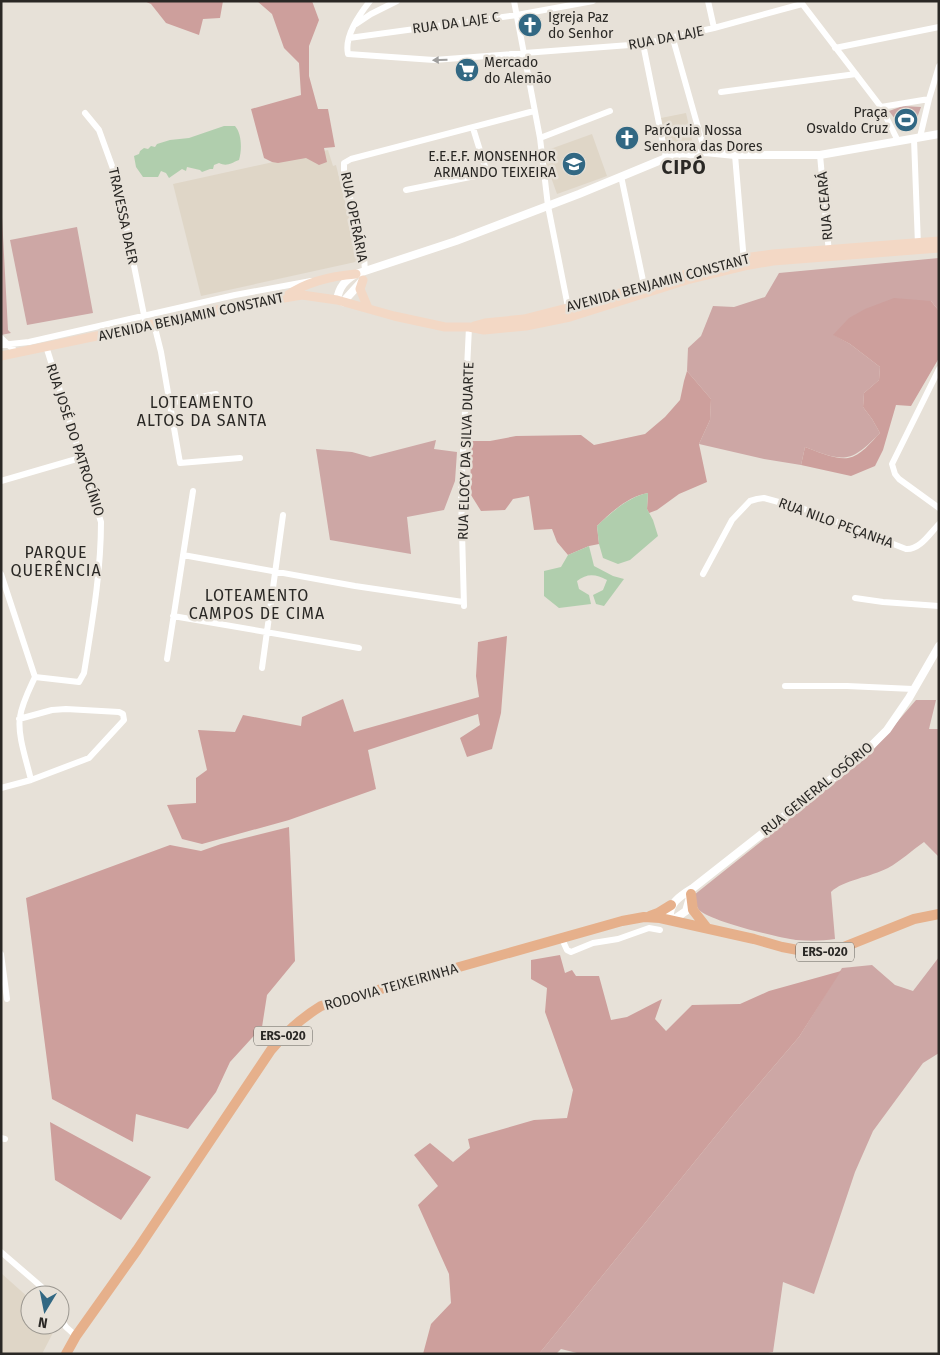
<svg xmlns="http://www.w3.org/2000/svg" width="940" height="1355" viewBox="0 0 940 1355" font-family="'Fira Sans',sans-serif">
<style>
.built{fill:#dfd6c7}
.green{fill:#cda7a5}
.forest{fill:#cd9f9c}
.water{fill:#b0cead}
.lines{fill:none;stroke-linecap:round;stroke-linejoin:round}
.minor{stroke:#fff;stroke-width:6}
.tertiary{stroke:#fff;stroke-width:8}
.secondary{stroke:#f3d8c5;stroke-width:9}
.primary{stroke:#e6b08b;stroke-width:10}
.oneway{fill:#9f9e9d}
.labels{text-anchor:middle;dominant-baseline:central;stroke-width:5;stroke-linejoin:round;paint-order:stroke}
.shield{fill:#e7e1d8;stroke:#63605b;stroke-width:1}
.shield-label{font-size:12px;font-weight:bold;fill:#2a2825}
.poi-label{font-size:14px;fill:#2a2825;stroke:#e7e1d8;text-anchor:start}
.street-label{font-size:14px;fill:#2a2825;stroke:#e7e1d8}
.quarter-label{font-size:16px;letter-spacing:1px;fill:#2a2825;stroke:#e7e1d8}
.district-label{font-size:19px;font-weight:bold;letter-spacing:1px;fill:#2a2825;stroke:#e7e1d8}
</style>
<rect width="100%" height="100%" fill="#e7e1d8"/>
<!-- built -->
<path class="built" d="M686,113L694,148L668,153L661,118Z
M592,134L607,176L557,194L542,152Z
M328,150L333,166L336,165L360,261L201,296L173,184Z
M1,1273L30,1299V1325H57L42,1354H1Z"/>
<!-- green -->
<path class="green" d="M903,106L921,107L913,129L904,131L889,111Z
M1,198L8,330L11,333L1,335Z
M77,227L93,313L27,325L10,240Z
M939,258V311L931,301L834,335L850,344L880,367L879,380L864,393L863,407L872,419L880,433C850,464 844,462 805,447L801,465L764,459L699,444L710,420L711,399L687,371L688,348L701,336L713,306L734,307L765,297L779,273Z
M436,440L434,449L457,452L455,481L444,510L407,517L411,554L330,540L316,449L352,452L370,457Z
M916,700H936L929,729H939V857L924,842C912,850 901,861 888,868C871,877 843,880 831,892L835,939C822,941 810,941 796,940C779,938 710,921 699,910C696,906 695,901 694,895L867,757Z
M939,957V1053L923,1063L873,1131L855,1172L814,1294L783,1282L773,1352L763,1354H581L561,1349L556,1354H539L735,1112L799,1037L842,968L872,965L895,985L913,991Z"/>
<!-- forest -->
<path class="forest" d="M144,1H223L220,18L203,19L199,35L166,23L151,4Z
M257,1H312L319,20L309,46V76L318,109H328L335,147L324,148L327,162L319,165L306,158L278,163L272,162L264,158L251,109L301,95L299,63L284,48L272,14Z
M894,298L931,301L939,311V358L911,406L896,405L883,450L875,466L851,476L801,465L805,447C816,451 836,460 848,458C861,456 871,442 880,433L872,419L863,407L864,393L879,380L880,367L850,344L833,335L849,318L865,309Z
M687,371L711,399L710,420L699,444L707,482L679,494L657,510L649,513L647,509L648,493C629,496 611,512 597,526L599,544L589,546L568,555L557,542L552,529L534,530L529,496L513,499L505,510L481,511L471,495L470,441H490L516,436L581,435L594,445L645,434L665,417L680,400L684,381Z
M507,636L501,713L492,749L467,757L460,738L480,725L478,714L368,750L376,789L289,820L202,844L182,839L167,805L196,803V778L207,770L198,730L235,732L243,715L301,726L302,717L343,699L354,732L479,697L476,676L478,642Z
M289,827L295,961L267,995L262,1027L230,1062L216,1092L188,1129L136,1114L133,1142L52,1099L26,898L170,845L201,851L221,844Z
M560,955L565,973L572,970L576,976H599L611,1020L627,1017L662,999L655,1019L666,1031L692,1005L740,1004L769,991L841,971L799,1037L735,1112L539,1354H423L431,1324L451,1303L449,1274L418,1205L438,1186L414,1155L430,1143L453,1162L470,1148L468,1139L534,1120L567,1118L573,1090L545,1012L547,988L531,979V960Z
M50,1122L151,1177L121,1220L55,1180Z"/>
<!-- water -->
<path class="water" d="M224,126H235C242,134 242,150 239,160C231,163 227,167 219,163L214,165L213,169H210L202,172L200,170L187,167L186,171L182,169L169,178L166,173L161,171L158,177H143L136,167L134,156L139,154L140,151L144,148L148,149L151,146L155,147L157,144L170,140L189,138Z
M648,493L647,509L653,520L658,536L630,560L618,564L603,558L599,544L597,526C612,512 628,497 648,493Z
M589,546L594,566L613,576L624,579L604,606L596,604L593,595L603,590L607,580C596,574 587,573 577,581L579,589L589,595L591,604L559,608L544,596V571L561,567L568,555Z"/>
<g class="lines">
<!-- minor -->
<path class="minor" d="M370,1C359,15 344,36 348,54L434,60L643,44L714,28L802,4
M514,1L540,138L548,206L570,317
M708,1L714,28
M800,1L881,107L898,141
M356,24L371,14L397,1
M349,38L517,15L593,1
M673,39L705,152
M643,44L666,158
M835,48L939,27
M721,92L856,74
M881,107L929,99
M85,113L99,130L116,177L145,320
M920,137L929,99L939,66
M540,138L610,111
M914,139L918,245
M735,155L744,262
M820,155L829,253
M621,176L645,290
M406,190L485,174L486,170L473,128
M365,271L364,257L344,172V163L351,159L534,111
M154,324L161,352L180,463L240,458
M1,338L16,352
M1,345L29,342L235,295L311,281
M939,369L892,464L895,474L899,479L939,508
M170,403L216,394
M1,481L80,458
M183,555L355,586L463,602
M1,574L35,677
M703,574L732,520L750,501L757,499L764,498L804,509L906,549C920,550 930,533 939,524
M855,598L883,602L939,606
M464,606L461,494L469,327
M173,616L359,648
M167,659L193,491
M262,668L283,515
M35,677L79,682L84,673C92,623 101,573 101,522L46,346
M785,686H847L913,689
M31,780C27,762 17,735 20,717C22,703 29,690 35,677
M1,788L31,780L89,758L124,720L123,714L119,712L66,709L52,710L19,719
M562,939L567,950L571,952L593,943L618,939L649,928L660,930
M1,954L7,999
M1,1138L5,1139
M1,1252L51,1295
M60,1318L66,1327L76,1336"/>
<!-- tertiary -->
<path class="tertiary" d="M337,300C339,287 345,280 356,274L456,241L579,194L666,158L705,152L735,155H820L939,134
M343,302L362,281
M670,920C668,903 680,896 693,888L863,754L887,730L909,698L939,646
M673,920L686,911L690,897"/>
<!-- secondary -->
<path class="secondary" d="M363,280L360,289L368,308
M288,295C308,281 332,276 356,274
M474,326L485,323L524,319L567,308L743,258L773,254L939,241
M1,356L154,324L235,306L302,295L337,300L394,316L445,327H469L484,330L526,326L570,317L690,279L744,266L773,261L939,248"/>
<!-- primary -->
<path class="primary" d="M691,894L693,910L707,928
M650,916L658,913L671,905
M66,1354L76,1336L137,1250L271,1050C286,1032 301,1018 321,1006L622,921L644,917L660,918L754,939L782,947L814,953L826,952L844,947L914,919L939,914"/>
</g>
<!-- one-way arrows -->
<defs><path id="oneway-solid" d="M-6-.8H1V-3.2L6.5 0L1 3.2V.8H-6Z" transform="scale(1.25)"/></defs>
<use class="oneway" href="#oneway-solid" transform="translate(440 60) rotate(178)"/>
<!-- icons -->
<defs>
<g id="church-disc" transform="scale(1.25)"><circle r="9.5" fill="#326883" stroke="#e7e1d8"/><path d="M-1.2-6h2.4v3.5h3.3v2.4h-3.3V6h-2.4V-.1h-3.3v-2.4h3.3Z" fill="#fff"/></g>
<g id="supermarket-disc" transform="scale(1.25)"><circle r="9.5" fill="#326883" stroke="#e7e1d8"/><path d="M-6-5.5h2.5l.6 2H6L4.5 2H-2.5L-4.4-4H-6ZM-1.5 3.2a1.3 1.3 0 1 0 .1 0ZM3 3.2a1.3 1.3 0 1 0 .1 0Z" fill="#fff"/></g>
<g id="stadium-disc" transform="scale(1.25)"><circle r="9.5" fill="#326883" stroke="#e7e1d8"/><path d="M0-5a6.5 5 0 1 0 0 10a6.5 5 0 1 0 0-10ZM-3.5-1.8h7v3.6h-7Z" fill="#fff"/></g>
<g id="school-disc" transform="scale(1.25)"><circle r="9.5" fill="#326883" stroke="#e7e1d8"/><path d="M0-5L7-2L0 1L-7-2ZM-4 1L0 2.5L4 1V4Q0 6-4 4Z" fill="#fff"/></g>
</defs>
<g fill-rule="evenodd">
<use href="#church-disc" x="530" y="25"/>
<use href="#supermarket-disc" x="467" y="70"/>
<use href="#stadium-disc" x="906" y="120"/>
<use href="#church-disc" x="627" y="138"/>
<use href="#school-disc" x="574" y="164"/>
</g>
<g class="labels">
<!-- shield labels -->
<g class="shield">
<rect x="796" y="942.5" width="58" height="19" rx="4"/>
<rect x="254" y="1026.5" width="58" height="19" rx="4"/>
</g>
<g class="shield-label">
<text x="825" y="952">ERS-020</text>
<text x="283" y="1036">ERS-020</text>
</g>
<!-- poi labels -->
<g class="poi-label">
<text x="548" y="17">Igreja Paz<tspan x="548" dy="16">do Senhor</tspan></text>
<text x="484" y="62">Mercado<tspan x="484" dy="16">do Alemão</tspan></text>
<text x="888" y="112" text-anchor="end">Praça<tspan x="888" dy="16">Osvaldo Cruz</tspan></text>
<text x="644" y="130">Paróquia Nossa<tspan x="644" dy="16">Senhora das Dores</tspan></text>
<text x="556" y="156" text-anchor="end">E.E.E.F. MONSENHOR<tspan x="556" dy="16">ARMANDO TEIXEIRA</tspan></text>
</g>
<!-- street labels -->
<g class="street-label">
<text transform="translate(456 23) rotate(-8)">RUA DA LAJE C</text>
<text transform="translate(666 38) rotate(-11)">RUA DA LAJE</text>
<text transform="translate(825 206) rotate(-95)">RUA CEARÁ</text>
<text transform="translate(123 216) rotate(78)">TRAVESSA DAER</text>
<text transform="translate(354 217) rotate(79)">RUA OPERÁRIA</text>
<text transform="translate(658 283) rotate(-15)">AVENIDA BENJAMIN CONSTANT</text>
<text transform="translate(191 317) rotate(-12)">AVENIDA BENJAMIN CONSTANT</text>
<text transform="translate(75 440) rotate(72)">RUA JOSÉ DO PATROCÍNIO</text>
<text transform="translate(466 451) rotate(-88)">RUA ELOCY DA SILVA DUARTE</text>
<text transform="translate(836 523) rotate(20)">RUA NILO PEÇANHA</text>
<text transform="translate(817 789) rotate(-39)">RUA GENERAL OSÓRIO</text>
<text transform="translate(391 987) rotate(-16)">RODOVIA TEIXEIRINHA</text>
</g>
<!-- quarter labels -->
<g class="quarter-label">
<text x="202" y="402">LOTEAMENTO<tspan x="202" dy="18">ALTOS DA SANTA</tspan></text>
<text x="56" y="552">PARQUE<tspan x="56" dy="18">QUERÊNCIA</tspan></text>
<text x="257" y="595">LOTEAMENTO<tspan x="257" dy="18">CAMPOS DE CIMA</tspan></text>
</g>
<!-- district labels -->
<g class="district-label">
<text x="684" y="167">CIPÓ</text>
</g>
</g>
<!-- border -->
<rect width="940" height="1355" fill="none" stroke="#2a2825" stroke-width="5"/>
<!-- north arrow -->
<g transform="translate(45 1310) rotate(190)"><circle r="24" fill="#e7e1d8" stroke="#9b9790"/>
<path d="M0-4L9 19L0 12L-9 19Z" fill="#326883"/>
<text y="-8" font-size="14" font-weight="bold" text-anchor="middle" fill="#2a2825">N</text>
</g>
</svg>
